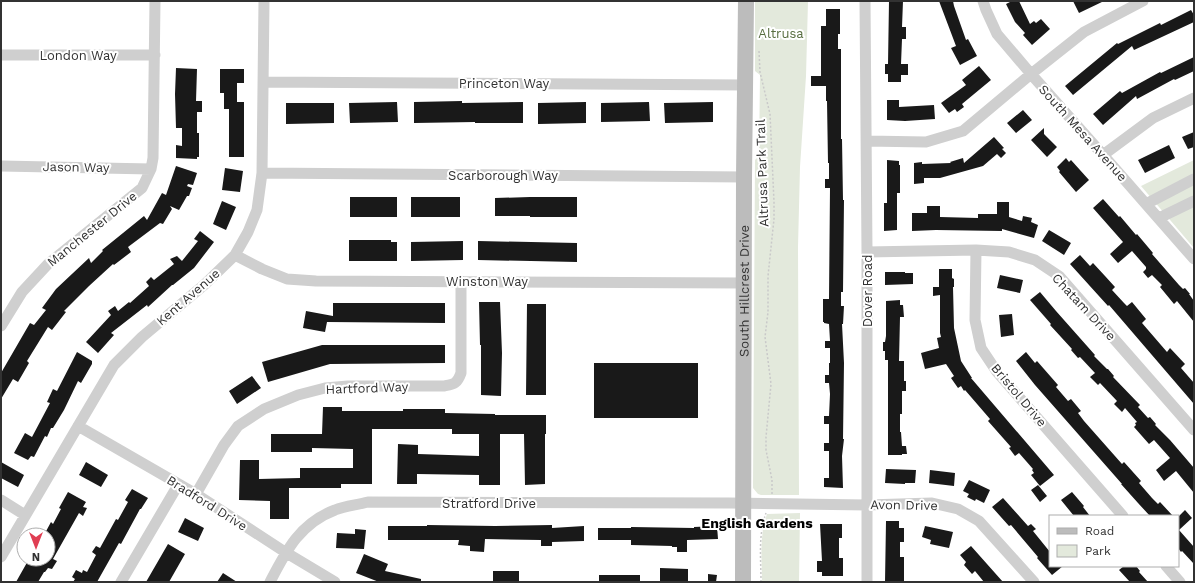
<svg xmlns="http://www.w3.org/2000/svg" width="1195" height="583" viewBox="0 0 1195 583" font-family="'Work Sans',sans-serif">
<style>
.green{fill:#e3e9dc}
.building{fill:#191919}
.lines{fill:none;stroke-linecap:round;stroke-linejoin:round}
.path{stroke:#c9c9c9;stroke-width:1.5;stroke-dasharray:2 2;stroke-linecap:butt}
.street{stroke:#cfcfcf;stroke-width:11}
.secondary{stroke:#bcbcbc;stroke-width:16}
.labels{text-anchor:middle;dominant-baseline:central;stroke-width:4;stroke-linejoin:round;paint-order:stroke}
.park-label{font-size:13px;fill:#586e40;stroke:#fff}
.street-label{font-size:13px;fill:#323232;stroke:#fff}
.neighbourhood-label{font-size:14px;font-weight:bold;fill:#000;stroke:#fff}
</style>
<rect width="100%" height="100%" fill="#fff"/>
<!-- green -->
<path class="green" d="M755,1H808L806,76L800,167L798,247L799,495H761L758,494L753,488L755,160L759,156L760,75L755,71Z
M1194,160V248L1141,186Z
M800,513L799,582H762C762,560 759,536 767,514Z"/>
<!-- building -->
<path class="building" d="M889,1H903L902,27H906V39H902L901,64H908V75H901V82H888V74H885V64H888Z
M939,1H953L954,6L966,40L968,39L977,56L960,65L951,48L956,46Z
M1012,1H1019L1030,24L1034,21L1036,23L1041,19L1050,29L1032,45L1023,35L1025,33L1015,22L1006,4Z
M1073,1H1104L1079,13Z
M826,9H840V34H838V49H841V139H842L843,200H844L843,292H841V306H844L843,324H842L844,363L843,439H844L842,456L843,488L824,487V478H829V451H824V443H829V424H824V416H829L830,394L829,383H825V375H829V363H830V348H825V341H830L829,324L824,323V322H823V299H829L830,188H825V179H829V163H828L827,101H826V86H811V76H821V26H826Z
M1191,10L1194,15V22L1134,50L1132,46L1073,95L1065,86L1117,43L1118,44L1160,23L1161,25Z
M1194,57V71L1175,80L1174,79L1137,99L1136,96L1103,125L1093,114L1120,91L1122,93L1160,72L1161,73Z
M979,66L991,80L962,104L964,107L957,112L955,109L949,113L941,103L966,85L962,80Z
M176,68L197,69L196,101H202V112H197V133H199V157H197V159L176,158V145L182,146V128H176L175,94Z
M220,69H244V83H237V102H244V157H229V109H224V93H220Z
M887,100H899V107L934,105L935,119L905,121L887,120Z
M462,101V103L523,102V123H475V122L414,123V102Z
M397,102L398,122L350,123L349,103Z
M586,102V123L538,124V103Z
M649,102L650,121L601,122V103Z
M713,102V122L665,123L664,103Z
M286,103H334V123L286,124Z
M1023,110L1032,120L1016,133L1007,123Z
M1044,128V134L1057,147L1047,157L1031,140Z
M1194,132V147L1188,149L1182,137Z
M994,137L1004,148L1002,149L1006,153L1001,158L997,154L983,166L940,178H924V183L914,184V163L922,162V164L951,163L950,162L963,158L964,163Z
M1169,145L1175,158L1145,173L1138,160Z
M1066,158L1069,162L1071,160L1089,180L1076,192L1059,172L1060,171L1057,167Z
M887,160L899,161V165H900V193H897V230L884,231V203H887Z
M176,166L197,173L193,185L188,184L187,186L192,188L189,196H187L179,210L170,206L172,209L163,224L160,223L128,247L131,252L114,265L113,264L89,286L64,311L66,312L52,330L48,327L27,361L29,363L18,382L13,379L1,399V373L30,323L34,325L46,310L42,308L56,289L89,258L91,263L103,251L102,250L144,216L147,220L162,193L166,195Z
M225,168L243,171L240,192L222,190Z
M350,197H397V217H350Z
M411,197H460V217H411Z
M530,197H577V217H530V216H495V198Z
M1103,199L1119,217L1120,216L1136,235L1137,234L1153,253L1152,254L1179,285L1183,289L1185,288L1190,294H1189L1194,301V322L1177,301L1174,304L1160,287L1162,285L1152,275L1148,278L1143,272L1146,269V267L1132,251L1118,263L1110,254L1123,242L1093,208Z
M222,201L236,207L226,230L213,224Z
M997,202H1009V217L1022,221L1023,216L1032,218L1031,222L1038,225L1034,238L1002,229V231L936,230L912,231V213H927V206H940V217L978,218V214H997Z
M1049,230L1071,243L1064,255L1042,241Z
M200,231L214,242L194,268L173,285H172L148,307L147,305L111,333L114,335L98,353L86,342L111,315L108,311L115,306L118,311L129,302L130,303L149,286L146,282L151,277L154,280L174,264L170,259L177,256L182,261L198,241L194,239Z
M349,240H391V242H397V261H349Z
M463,241V260L411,261V242Z
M478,241L577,243V262L478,260Z
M1080,255L1090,266L1093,263L1105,276L1115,287L1112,290L1124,303L1127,306L1132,302L1146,319L1142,323L1167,352L1170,348L1185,364L1181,368L1194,383V404L1109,305L1108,306L1070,264Z
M939,269H952V278L954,279V287H953L954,328L961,361L972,378H971L1054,475L1040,486L1031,475L1034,473L1032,470L1033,469L1019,453L1015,456L1009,448L1011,447L988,421L990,419L965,390L964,391L961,386L958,388L951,378L954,376L946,364L925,369L921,353L939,348L937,338L941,337L940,333V295L933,296V287H939Z
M885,272H905V273H913V284L885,285Z
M1000,275L1023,280L1020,293L997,288Z
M1040,292L1056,311L1095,355L1094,356L1107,369H1108L1114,376L1113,377L1140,405L1138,407L1148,418L1150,417L1156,424L1155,425L1170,440L1194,468V493L1176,471L1164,481L1156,470L1170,458L1154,440L1149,444L1134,427L1136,425L1135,423L1137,422L1125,408L1122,412L1114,404L1117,401L1100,383L1098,385L1090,377L1095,373L1080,357L1078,358L1071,350L1072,349L1050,325L1051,324L1030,300Z
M900,300V305H903L904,317H900L899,361H904V381H906V391H902V414H900V432H901L902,446H906L907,454H902V455H888V360H885V351H883V342H885L886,336V301Z
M479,302H500L502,353L501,396L481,395V345H480Z
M333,303H445V323L327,322L325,332L303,328L306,311L333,316Z
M527,304H546V395H526Z
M1012,314L1014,335L1001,337L999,315Z
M322,345H445V363L330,364L268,382L262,362Z
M77,352L92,361V364L81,383L78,381L64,410L53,428H51L47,437L45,436L34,457L31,456L28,460L14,453L25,433L32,437L50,403L47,402L53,389L57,391Z
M1026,352L1035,363L1037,361L1058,385L1056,387L1068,401L1071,399L1081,411L1078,413L1084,421L1122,464L1124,462L1141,481L1139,483L1152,498L1158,504L1160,502L1173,516H1150L1138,503L1121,484H1122L1035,385L1016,361Z
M594,363H698V418H594Z
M252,376L261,388L237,404L229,391Z
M323,407H342V411H403V409H445V413L495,414V415H546V434H545V484L525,485L524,434H500V485H479V475L417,474V484H397L398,444L418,445V454L479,456V434H452V429H372V484H341V488H289V519H270V501L239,500L240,460H259V479L300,478V468H353V449L312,448V452H271V434H322Z
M1,462L24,475L18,487L1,478Z
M86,462L108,475L101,487L79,475Z
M886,469L916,470L915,483H905V484L885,483Z
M930,470L955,473L954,486L929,483Z
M969,480L990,490L984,503L976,499L975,501L967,497L969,494L963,491Z
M1038,485L1047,496L1040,502L1031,490Z
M132,489L148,498L141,509H140L121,544L119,543L97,582H73L75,579L72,577L76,570L82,573L83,570L87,572L96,555L92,552L96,546L100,548L116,519L118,520L128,502L125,500Z
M68,492L86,502L83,507L87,508L83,516L79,513L53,559L57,561L52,569L48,568L45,572H44L38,582H16L29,559H48V535H44L51,522L53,524L61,509L59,508Z
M1072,492L1084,506L1083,507L1090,516H1074L1061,500Z
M1003,498L1028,526L1031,524L1036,529L1033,531L1050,552V566H1063L1052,575L1037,558L1038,557L1011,525L1009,526L992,507Z
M1185,510L1192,518L1179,530L1194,547V564L1182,551L1181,552L1178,548V517Z
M185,518L204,528L198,541L178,532Z
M886,521H899V528H904V542H900V557H904V582H885Z
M820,524H842V538H839V558H843V576H822V572H817V561H822Z
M427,525L495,526L552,525V528L584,526V541L552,542V546H541V540L485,539L484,552L470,551V546L458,545L459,540H388V526H427Z
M717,526L718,539L687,540V552H677V547H672V546L631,545V540H598V528H631V527L694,528V527Z
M925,526L953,532L949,548L930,544L931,540L922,537Z
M355,529L366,530L364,549L336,548L337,533L355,534Z
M168,544L185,554L169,582H146Z
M971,546L1003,582H984L975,571L972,574L964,565L966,562L960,555Z
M364,554L388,564L385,571L421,579V582H379L356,573Z
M1124,566H1136L1140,571L1139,572L1148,582H1130L1119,570Z
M660,568L688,569V582H660Z
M493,571H519V582H493Z
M223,573L237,582H217Z
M708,574L717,575L716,582H708Z
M599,575H640V582H599Z"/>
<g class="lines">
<!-- path -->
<path class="path" d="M759,51L760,72L770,114L774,202V219L768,276V312L765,337L771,384L766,437V450L772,480V494
M761,582C761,559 758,535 766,513"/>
<!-- street -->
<path class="street" d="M865,1L867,252V582
M983,1L986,10L997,34L1031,74L1103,155L1194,259
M1,55H155
M263,82L745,85
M867,141L926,142L963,131L1031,74L1084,32L1143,1
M1103,155L1153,118L1194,98
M1,166L151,169
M262,173L744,177
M1146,204L1194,179
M1159,218L1194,201
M976,250L975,320L981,348L997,372L1123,516
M867,252L976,250L1009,252L1035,260L1059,276L1194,430
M235,255L262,269L287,279L316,281L744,283
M1,326L22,292L48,264L142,188L151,169L153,158L155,1
M78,426L196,494L285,552L335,582
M196,494L224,445L238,426L264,409L298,395L325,388L348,386H444C454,384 457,384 461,373V281
M1,500L25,515
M1,557L114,365L142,337L204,285L235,255L248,232L257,210L262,173L264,1
M1166,566L1180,582
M121,582L178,485
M270,582C286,551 300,523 335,510C345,506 357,505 368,502L730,503L867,505L932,503L958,509L979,521L1034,582"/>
<!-- secondary -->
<path class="secondary" id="s1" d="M743,582L744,177L746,1"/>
</g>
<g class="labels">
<!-- park labels -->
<g class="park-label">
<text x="781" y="33">Altrusa</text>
</g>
<!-- street labels -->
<g class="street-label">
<text x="78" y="55">London Way</text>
<text x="504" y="83">Princeton Way</text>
<text transform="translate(1083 133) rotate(48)">South Mesa Avenue</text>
<text transform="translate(76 167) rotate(1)">Jason Way</text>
<text transform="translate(762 173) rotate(-92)">Altrusa Park Trail</text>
<text x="503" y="175">Scarborough Way</text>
<text transform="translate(92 229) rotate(-39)">Manchester Drive</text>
<text x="487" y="281">Winston Way</text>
<text stroke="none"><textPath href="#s1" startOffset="291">South Hillcrest Drive</textPath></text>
<text transform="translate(867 291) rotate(-90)">Dover Road</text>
<text transform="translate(188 297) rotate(-41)">Kent Avenue</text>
<text transform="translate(1084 307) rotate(47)">Chatam Drive</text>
<text transform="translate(367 388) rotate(-2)">Hartford Way</text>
<text transform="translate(1019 395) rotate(50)">Bristol Drive</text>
<text transform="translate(207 503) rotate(32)">Bradford Drive</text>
<text x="489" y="503">Stratford Drive</text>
<text transform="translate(904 505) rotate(1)">Avon Drive</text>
</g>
<!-- neighbourhood labels -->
<g class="neighbourhood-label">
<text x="757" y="523">English Gardens</text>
</g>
</g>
<!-- border -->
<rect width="1195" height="583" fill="none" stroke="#323232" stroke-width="4"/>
<!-- legend -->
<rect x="1049" y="515" width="130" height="52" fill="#ffffff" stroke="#adadad"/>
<rect x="1057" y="528" width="20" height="6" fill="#bcbcbc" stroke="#adadad"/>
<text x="1085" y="535" font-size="12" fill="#323232">Road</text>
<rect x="1057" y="545" width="20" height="12" fill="#e3e9dc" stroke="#adadad"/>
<text x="1085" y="555" font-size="12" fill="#323232">Park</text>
<!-- north arrow -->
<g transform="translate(36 547) rotate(180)"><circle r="19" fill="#ffffff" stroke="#adadad"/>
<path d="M0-3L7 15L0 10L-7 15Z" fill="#e03e53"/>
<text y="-6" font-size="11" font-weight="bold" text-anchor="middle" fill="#323232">N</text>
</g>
</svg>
